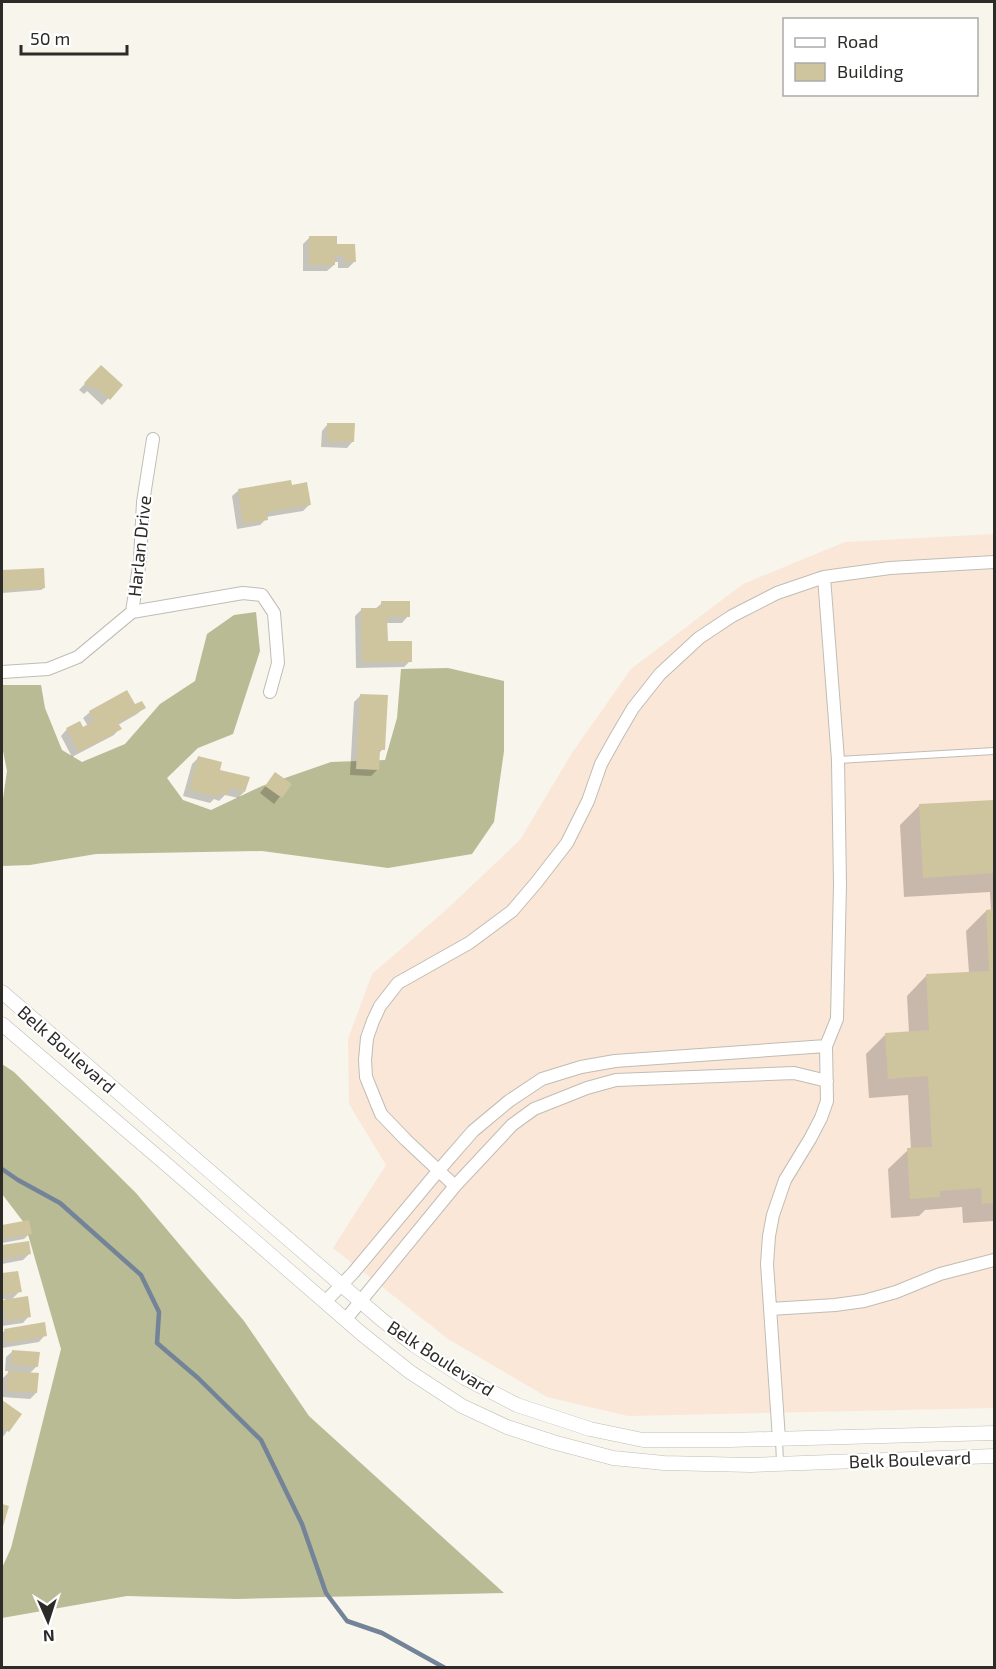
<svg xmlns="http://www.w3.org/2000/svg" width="996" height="1669" viewBox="0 0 996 1669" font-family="'Exo 2',sans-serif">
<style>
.medical{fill:#fbe7d7}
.forest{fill:#b9bb95}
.shadow{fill:#0003}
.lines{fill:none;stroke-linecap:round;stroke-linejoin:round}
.stream{stroke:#738398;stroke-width:4.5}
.building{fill:#cec59f}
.service-casing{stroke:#bfbdb4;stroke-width:8}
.minor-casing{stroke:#bfbdb4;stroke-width:14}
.tertiary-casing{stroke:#bfbdb4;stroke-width:15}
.service{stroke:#fff;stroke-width:6}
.minor{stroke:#fff;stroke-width:12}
.tertiary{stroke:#fff;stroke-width:14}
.labels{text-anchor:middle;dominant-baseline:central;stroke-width:4.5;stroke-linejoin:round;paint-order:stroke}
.street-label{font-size:18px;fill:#2c2b28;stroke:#fff}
</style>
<rect width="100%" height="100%" fill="#f7f5ec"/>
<!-- medical -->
<path class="medical" d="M994,534V1408L628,1416L547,1397L448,1339L333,1248L386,1165L349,1104L348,1039L372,974L445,911L520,840L572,753L631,669L743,584L845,542Z"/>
<!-- forest -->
<path class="forest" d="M256,612L260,651L233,734L198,748L167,778L183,800L211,810L262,786L331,762L385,760L397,718L401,669L448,668L504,681V751L494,822L472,854L388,868L262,851L96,854L30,865L2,866V805L7,771L2,746V685H41L45,708L62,750L82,762L125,744L160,704L195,681L207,634L234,615Z
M2,1064L14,1072L136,1193L244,1321L309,1416L504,1593L237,1599L127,1596L2,1618V1568L11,1548L61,1349L25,1224L2,1194Z"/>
<!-- shadow -->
<path class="shadow" d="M309,238L336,245L354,262L348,268H338V262H334V265L327,271H303V244Z
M95,373L121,385L102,405L87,391L84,394L79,390Z
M328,424L353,441L347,448L321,447L322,431Z
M291,486L309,505L303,511L266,517V519L260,525L237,529L232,496L239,490Z
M43,569L44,588L41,590L2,593V572Z
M382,603L408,616L402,623H386V643L410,661L404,667L356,668L355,616L362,609H375Z
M360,696L383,749L378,754V769L371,776L350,775L354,702Z
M135,706L144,708L137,714L118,725L120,728L114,735L72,757L61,736L67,729H83L88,726L83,718L90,712Z
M198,758L218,771L244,792L238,798L225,795L219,801L214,799L210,803L183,796L192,764Z
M275,774L290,784L274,804L260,793Z
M994,801V1221L963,1223L962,1207L925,1210L919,1216L891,1218L888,1169L908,1150H911L908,1095L869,1098L866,1054L886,1034L909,1033L907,996L926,976L969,973L966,931L986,911H991L990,892L904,897L900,825L920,805Z
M28,1222L30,1233L24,1239L2,1243V1226Z
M27,1242L29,1254L23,1260L2,1264V1247Z
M17,1273L20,1291L11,1300L29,1316L23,1323L2,1326V1303L6,1299H2V1275Z
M4,1331L45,1335L39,1342L2,1348V1334Z
M13,1351L37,1366L29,1374L36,1393L30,1399L2,1397V1379L10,1371H5L6,1357Z
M2,1401L20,1414L2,1438Z"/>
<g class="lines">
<!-- stream -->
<path class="stream" d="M2,1169L18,1180L60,1203L141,1275L159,1312L157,1343L198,1378L261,1440L302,1524L326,1593L347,1621L382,1633L445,1668"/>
</g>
<!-- building -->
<path class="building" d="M309,236H337V244H355L356,262H344V256H335V265H309Z
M101,365L123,385L110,400L94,386L91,389L84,383Z
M327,423H355L354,442L327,441Z
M291,480L292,485L307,482L311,505L267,512L268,520L243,524L238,489Z
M44,568L45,588L2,591V570Z
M381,601H410V617H387L388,641H412V662H362L361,608H381Z
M127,690L135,704L142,701L146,708L118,723L122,729L79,752L66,728L80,721L83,727L94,721L89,711Z
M360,694L388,695L385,750H380L379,770L356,769Z
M198,756L222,762L220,770L250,777L245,792L229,788L227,795L219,793L218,797L189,790Z
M275,772L292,784L282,798L265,786Z
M994,800V873L923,878L919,804Z
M994,909V1203L982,1204L981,1188L940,1191V1197L910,1199L907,1148L932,1147L928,1076L888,1079L885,1033L929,1030L926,974L989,971L986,910Z
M29,1220L32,1234L2,1239V1225Z
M29,1241L31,1254L2,1259V1245Z
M18,1271L22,1292L2,1295V1273Z
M28,1296L31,1317L6,1321L2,1300Z
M45,1322L47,1336L6,1343L4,1329Z
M12,1350L40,1352L38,1367L11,1365Z
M8,1371L39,1373L37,1393L6,1391Z
M2,1400L22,1414L9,1432L2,1427Z
M2,1504L9,1506L2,1530Z"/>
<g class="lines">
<!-- service casing -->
<g class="service-casing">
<path id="service" d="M838,760L994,751
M779,1439L780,1463"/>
</g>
<!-- minor casing -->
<g class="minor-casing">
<path id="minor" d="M132,612L243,593L262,595L274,613L278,663L270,692
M2,672L48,669L78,657L132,612L140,560L143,502L153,439
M455,1186L406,1140L381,1114L366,1077L365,1060L367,1038L373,1021L380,1006L398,983L469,943L512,911L536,883L567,843L588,801L601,764L616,737L633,708L660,674L699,638L732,616L777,593L824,577L890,568L994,562
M325,1302L353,1273L439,1170L473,1131L509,1101L542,1079L581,1067L615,1061L826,1046
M770,1309L835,1305L864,1301L896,1292L940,1274L994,1260
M346,1319L455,1186L512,1125L534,1109L587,1088L616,1080L794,1073L827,1081
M779,1439L767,1264L769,1236L773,1215L785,1180L810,1139L821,1118L827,1101L826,1046L837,1019L840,884L838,760L824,577"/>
</g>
<!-- tertiary casing -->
<g class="tertiary-casing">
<path id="tertiary" d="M2,992L381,1319L414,1345L465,1378L517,1405L590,1429L643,1440H729L994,1433
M2,1024L166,1164L362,1334L410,1372L462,1406L507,1427L553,1442L613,1458L664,1463L751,1465L994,1456"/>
</g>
<!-- service -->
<use href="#service" class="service"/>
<!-- minor -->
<use href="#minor" class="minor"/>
<!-- tertiary -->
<use href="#tertiary" class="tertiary"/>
</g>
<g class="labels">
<!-- street labels -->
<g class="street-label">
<text transform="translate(139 546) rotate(-84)">Harlan Drive</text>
<text transform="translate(67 1049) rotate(41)">Belk Boulevard</text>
<text transform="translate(441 1358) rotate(33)">Belk Boulevard</text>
<text transform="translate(910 1459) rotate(-2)">Belk Boulevard</text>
</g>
</g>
<!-- border -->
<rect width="996" height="1669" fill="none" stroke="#2c2b28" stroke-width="6"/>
<!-- legend -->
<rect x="783" y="18" width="195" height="78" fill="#ffffff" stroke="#abaaa9" stroke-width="1.5"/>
<rect x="795" y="38" width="30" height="9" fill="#ffffff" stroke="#abaaa9" stroke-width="1.5"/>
<text x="837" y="48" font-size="18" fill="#2c2b28">Road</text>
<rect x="795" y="63" width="30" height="18" fill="#cec59f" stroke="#abaaa9" stroke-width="1.5"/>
<text x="837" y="78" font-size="18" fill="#2c2b28">Building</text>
<!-- north arrow -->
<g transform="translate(48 1621) rotate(177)" stroke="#ffffff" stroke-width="4.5" paint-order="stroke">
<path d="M0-4.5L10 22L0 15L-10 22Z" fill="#2c2b28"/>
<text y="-9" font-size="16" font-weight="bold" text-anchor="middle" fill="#2c2b28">N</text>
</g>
<!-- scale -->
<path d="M21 45v9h106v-9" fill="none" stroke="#2c2b28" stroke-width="3"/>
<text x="30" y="45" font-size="18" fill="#2c2b28" stroke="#ffffff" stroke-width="4.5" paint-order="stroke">50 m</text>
</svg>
